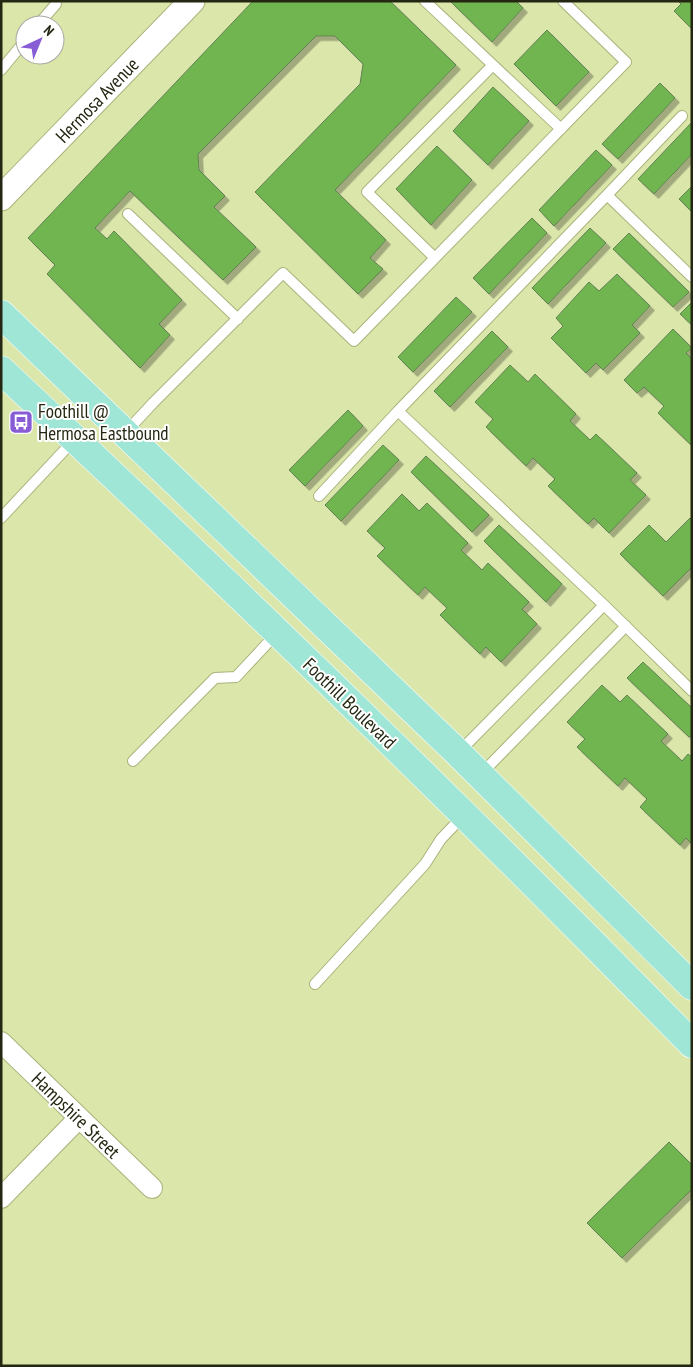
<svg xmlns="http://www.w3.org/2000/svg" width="693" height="1367" viewBox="0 0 693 1367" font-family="'PT Sans Narrow',sans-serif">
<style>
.building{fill:#70b54f;stroke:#618153;filter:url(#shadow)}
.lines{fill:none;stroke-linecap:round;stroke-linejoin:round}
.service-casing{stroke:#a9b37a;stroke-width:12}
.minor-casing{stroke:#a9b37a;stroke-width:22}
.tertiary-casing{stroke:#a9b37a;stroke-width:27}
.primary-casing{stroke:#fff;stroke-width:29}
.service{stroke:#fff;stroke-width:10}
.minor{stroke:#fff;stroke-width:20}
.tertiary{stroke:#fff;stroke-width:25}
.primary{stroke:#a0e6d7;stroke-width:28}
.labels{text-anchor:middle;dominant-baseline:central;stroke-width:4;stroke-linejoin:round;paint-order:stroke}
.street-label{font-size:19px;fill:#242711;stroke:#fff}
.poi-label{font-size:19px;fill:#242711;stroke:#fff;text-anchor:start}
</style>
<defs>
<filter id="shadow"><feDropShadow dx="4.5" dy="4.5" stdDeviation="0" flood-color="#0004"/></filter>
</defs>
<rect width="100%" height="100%" fill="#dbe6ab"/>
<!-- building -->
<path class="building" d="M253,1H390L456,65L335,190L386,240L370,258L383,269L358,294L255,192L360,84L363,64L335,36H316L198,154L199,170L225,196L214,207L256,247L223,280L130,191L95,228L107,239L114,231L182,300L159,324L170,335L140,368L47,274L55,265L28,238Z
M450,1H516L523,8L492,42Z
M678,1H692V29L674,11L681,4Z
M547,30L589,72L556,106L514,64Z
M660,83L675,98L618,159L602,144Z
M493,87L529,121L488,165L453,131Z
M692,122V154L654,194L638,179Z
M437,146L472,180L431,225L396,189Z
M596,150L612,165L554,226L539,210Z
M692,186V212L679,199Z
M532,218L547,233L489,294L473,278Z
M590,228L606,243L548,304L532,288Z
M629,233L689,292L673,307L613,249Z
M617,274L650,306L632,325L640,333L603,370L596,363L586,373L551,338L563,326L556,318L589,282L599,291Z
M456,297L472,312L413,372L398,357Z
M692,302V325L680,314Z
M673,329L692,348L686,353L692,359V446L658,413L664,406L644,387L637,393L624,380Z
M492,331L508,347L450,407L434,391Z
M510,365L528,382L535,374L576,414L570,421L590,440L596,434L637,473L630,480L646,495L609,533L594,518L588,524L548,486L555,479L533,458L526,466L486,427L493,419L475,402Z
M348,410L363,426L305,486L289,470Z
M383,445L399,460L341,521L325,505Z
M426,456L489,515L472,532L411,472Z
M402,494L419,511L427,503L468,543L461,550L482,570L488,563L529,602L522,609L537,624L501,662L486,647L480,654L440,615L447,608L425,587L418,595L377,556L385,548L367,531Z
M690,518L692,520V567L663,596L620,554L649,525L666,542Z
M499,525L562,584L546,602L484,541Z
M643,662L692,708V735L689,737L627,678Z
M602,685L620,702L627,695L668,734L661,741L682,761L688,754L692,757V844L686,838L680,845L640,807L647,799L625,778L618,786L577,747L585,739L567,722Z
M669,1142L692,1165V1189L622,1258L587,1223Z"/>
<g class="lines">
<!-- service casing -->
<g class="service-casing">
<path id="service" d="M425,1L561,129
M38,25L56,4
M1,70L25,41
M607,195L682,116
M128,214L238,319
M435,258L367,192L493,65
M692,277L607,195L398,411L604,605L692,691
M126,432L153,403L283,273L354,341L626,62L563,1
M319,496L398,411
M1,518L74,440
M459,752L604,605
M133,761L215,678L236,677L277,633
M481,774L626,626
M315,984L425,864L441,839L463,816"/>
</g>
<!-- minor casing -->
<g class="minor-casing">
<path id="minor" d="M1,1042L152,1188
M1,1198L79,1118"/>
</g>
<!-- tertiary casing -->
<g class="tertiary-casing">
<path id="tertiary" d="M1,198L192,1"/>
</g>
<!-- primary casing -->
<g class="primary-casing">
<path id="primary" d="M1,314L458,753L692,986
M1,370C236,589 467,814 692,1044"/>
</g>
<!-- service -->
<use href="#service" class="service"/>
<!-- minor -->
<use href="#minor" class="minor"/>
<!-- tertiary -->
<use href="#tertiary" class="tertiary"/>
<!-- primary -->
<use href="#primary" class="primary"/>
</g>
<!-- icons -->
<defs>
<g id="bus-square" transform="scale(1.25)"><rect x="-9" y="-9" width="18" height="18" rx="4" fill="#875cd5" stroke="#fff"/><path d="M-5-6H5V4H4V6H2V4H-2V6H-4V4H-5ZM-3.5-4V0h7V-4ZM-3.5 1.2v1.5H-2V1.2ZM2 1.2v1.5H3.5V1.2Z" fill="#fff"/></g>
</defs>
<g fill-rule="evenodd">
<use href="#bus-square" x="21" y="422"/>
</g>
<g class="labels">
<!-- street labels -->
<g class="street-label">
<text transform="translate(97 100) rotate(-46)">Hermosa Avenue</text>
<text transform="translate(350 703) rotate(44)">Foothill Boulevard</text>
<text transform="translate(76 1115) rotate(44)">Hampshire Street</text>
</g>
<!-- poi labels -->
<g class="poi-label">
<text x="38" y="411">Foothill @<tspan x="38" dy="22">Hermosa Eastbound</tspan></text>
</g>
</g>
<!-- border -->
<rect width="693" height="1367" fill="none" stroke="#242711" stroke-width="5"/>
<!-- north arrow -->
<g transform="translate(40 40) rotate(44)"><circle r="24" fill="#ffffff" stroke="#a7a9a0"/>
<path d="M0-4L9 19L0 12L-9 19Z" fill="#875cd5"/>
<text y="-8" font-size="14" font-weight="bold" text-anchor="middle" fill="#242711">N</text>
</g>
</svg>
